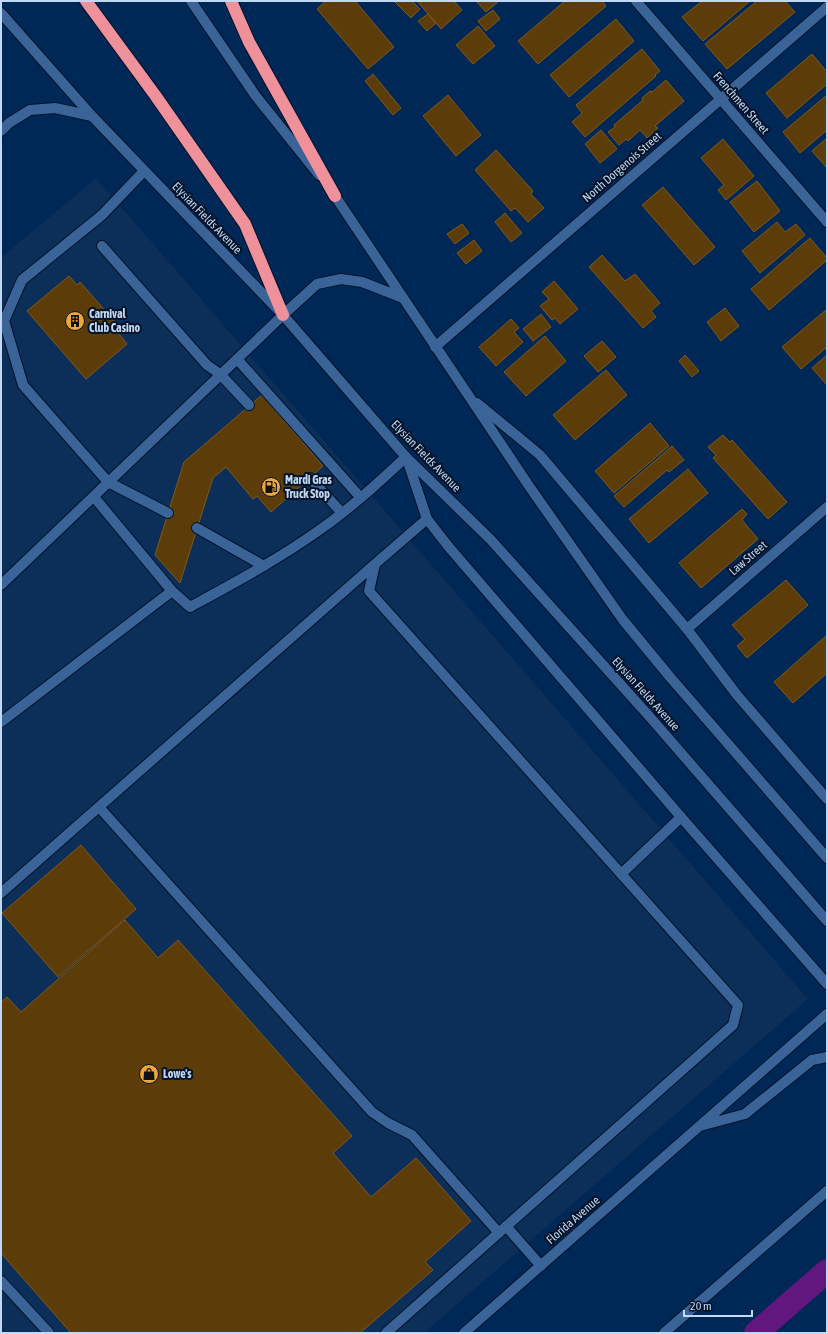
<svg xmlns="http://www.w3.org/2000/svg" width="828" height="1334" viewBox="0 0 828 1334" font-family="'Asap Condensed',sans-serif">
<style>
.built{fill:#0b2f58}
.lines{fill:none;stroke-linecap:round;stroke-linejoin:round}
.canal{stroke:#61177d;stroke-width:24}
.building{fill:#5c3d0a;stroke:#825917}
.service-casing{stroke:#00122a;stroke-width:12}
.minor-casing{stroke:#00122a;stroke-width:12}
.tertiary-casing{stroke:#00122a;stroke-width:12}
.secondary-casing{stroke:#00122a;stroke-width:12}
.motorway-casing{stroke:#00122a;stroke-width:14}
.service{stroke:#3a6497;stroke-width:10}
.minor{stroke:#3a6497;stroke-width:10}
.tertiary{stroke:#3a6497;stroke-width:10}
.secondary{stroke:#3a6497;stroke-width:10}
.motorway{stroke:#ef919a;stroke-width:12}
.labels{text-anchor:middle;dominant-baseline:central;stroke-width:4;stroke-linejoin:round;paint-order:stroke}
.street-label{font-size:12px;fill:#c2d9f6;stroke:#031226}
.poi-label{font-size:12px;font-weight:bold;fill:#c2d9f6;stroke:#031226;text-anchor:start}
</style>
<rect width="100%" height="100%" fill="#002856"/>
<!-- built -->
<path class="built" d="M96,178L808,999L424,1333H6L1,1327V258Z"/>
<g class="lines">
<!-- canal -->
<path class="canal" d="M756,1333L827,1271"/>
</g>
<!-- building -->
<path class="building" d="M326,1H355L394,47L368,69L317,9Z
M397,1H412L420,9L411,18L395,2Z
M417,1H454L462,10L441,29Z
M476,1H499L486,12Z
M565,1H602L606,6L538,64L518,41Z
M702,1H750L703,41L682,17Z
M757,1H785L795,12L727,69L705,44Z
M493,10L500,19L486,31L478,21Z
M428,14L436,23L427,31L418,21Z
M616,19L634,41L569,97L550,75Z
M478,26L495,46L473,64L456,45Z
M642,49L660,71L655,75L656,76L585,137L572,122L582,113L576,105Z
M812,54L827,72V84L787,118L766,93Z
M373,74L401,108L393,115L365,81Z
M666,80L684,101L655,126L658,128L647,138L640,130L628,141L626,139L619,145L608,132L615,127L614,125L643,100L642,98L650,91L652,92Z
M448,95L481,135L456,156L423,116Z
M827,95V130L800,153L783,132Z
M601,130L617,149L600,163L585,144Z
M827,138V168L812,151Z
M723,139L754,176L726,200L718,190L724,185L701,158Z
M496,150L533,191L531,194L544,208L528,222L515,208L511,211L475,170Z
M757,181L780,211L754,232L730,202Z
M663,187L715,247L694,265L642,205Z
M505,213L522,233L511,242L495,222Z
M777,222L785,232L796,224L805,235L760,273L742,251Z
M462,224L469,233L455,244L447,234Z
M810,238L827,258V260L769,310L751,289Z
M474,240L482,251L466,264L457,253Z
M602,255L625,281L635,274L660,303L651,311L656,317L643,328L589,267Z
M69,276L77,285L80,282L123,331L119,334L127,344L86,379L27,311Z
M554,281L578,309L560,324L555,318L552,320L540,306L549,299L542,292Z
M725,308L739,326L721,341L707,322Z
M827,309V347L801,369L782,347Z
M541,314L551,327L533,341L523,329Z
M511,319L519,328L514,332L523,342L496,366L479,347Z
M545,336L566,361L526,396L504,372Z
M602,341L616,357L598,372L584,356Z
M685,355L699,371L692,377L679,361Z
M827,355V385L812,368Z
M606,370L627,395L575,440L553,415Z
M262,395L323,466L271,512L257,496L253,499L226,467L213,478L180,583L155,555L184,462Z
M650,423L669,446L614,493L595,471Z
M723,435L730,442L732,440L787,502L768,519L713,458L716,455L708,447Z
M672,446L684,460L669,472L667,470L624,507L614,496Z
M688,469L708,493L649,543L629,519Z
M742,509L747,514L742,520L758,539L701,588L679,563Z
M786,580L808,605L747,658L737,646L745,639L732,625Z
M827,635V673L793,703L774,682Z
M81,845L136,909L58,977L2,913Z
M125,920L158,958L178,940L352,1136L333,1153L371,1197L416,1158L471,1221L425,1262L433,1270L360,1333H71L1,1253V1002L7,997L21,1012Z"/>
<g class="lines">
<!-- service casing -->
<g class="service-casing">
<path id="service" d="M144,171L102,215L22,280L4,321L23,385L108,482L168,513
M102,246L207,365L220,374L249,405
M237,359L361,498
M310,478L342,513
M94,497L172,591L190,607C234,583 277,560 318,531C350,509 378,483 406,457
M197,528L264,566
M1,585L283,315
M1,722L172,591
M99,807L372,1112L388,1123L412,1135L499,1233
M621,874L681,817
M1,893L375,564
M506,1226L541,1266
M1,1281L49,1333
M386,1333L733,1025L738,1005L369,591L375,564L427,519
M664,1333L827,1191"/>
</g>
<!-- minor casing -->
<g class="minor-casing">
<path id="minor" d="M636,1L827,222
M435,347L827,7
M687,629L827,507"/>
</g>
<!-- tertiary casing -->
<g class="tertiary-casing">
<path id="tertiary" d="M700,1126L745,1114L812,1060L827,1057
M464,1333L827,1014"/>
</g>
<!-- secondary casing -->
<g class="secondary-casing">
<path id="secondary" d="M191,1L255,95L319,175
M1,13L92,116L283,315L406,457L491,540L649,716L827,921
M1,131L9,123L30,110L55,108L92,116
M331,190L529,486L623,620L670,677L827,858
M283,315L317,284L341,279L362,282L403,298
M477,403L540,455L687,629L737,695L827,799
M407,459L427,519L448,546L681,817L827,984"/>
</g>
<!-- motorway casing -->
<g class="motorway-casing">
<path id="motorway" d="M86,1L155,95L245,224L283,315
M231,1L249,42L335,196"/>
</g>
<!-- service -->
<use href="#service" class="service"/>
<!-- minor -->
<use href="#minor" class="minor"/>
<!-- tertiary -->
<use href="#tertiary" class="tertiary"/>
<!-- secondary -->
<use href="#secondary" class="secondary"/>
<!-- motorway -->
<use href="#motorway" class="motorway"/>
</g>
<!-- icons -->
<defs>
<g id="building-disc" transform="scale(1)"><circle r="9.5" fill="#eda83b" stroke="#031226"/><path d="M-4-6H4V6H1V3H-1V6H-4ZM-2.5-4.3h1.7v1.8h-1.7ZM.8-4.3h1.7v1.8H.8ZM-2.5-1h1.7V.8h-1.7ZM.8-1h1.7V.8H.8Z" fill="#111"/></g>
<g id="fuel-disc" transform="scale(1)"><circle r="9.5" fill="#eda83b" stroke="#031226"/><path d="M-5.5-6h7V0h2V4h1.3V-2.5L3-4.5l.8-.8L6-3V5H2.5V1h-1V6h-7ZM-4.2-4.7v3.2H.2V-4.7Z" fill="#111"/></g>
<g id="shop-disc" transform="scale(1)"><circle r="9.5" fill="#eda83b" stroke="#031226"/><path d="M-5-2.5h2.3a2.7 3.5 0 0 1 5.4 0H5L5.5 6h-11ZM-1.5-2.5h3a1.5 2.3 0 0 0-3 0Z" fill="#111"/></g>
</defs>
<g fill-rule="evenodd">
<use href="#building-disc" x="75" y="321"/>
<use href="#fuel-disc" x="271" y="487"/>
<use href="#shop-disc" x="149" y="1074"/>
</g>
<g class="labels">
<!-- street labels -->
<g class="street-label">
<text transform="translate(741 103) rotate(49)">Frenchmen Street</text>
<text transform="translate(622 167) rotate(-41)">North Dorgenois Street</text>
<text transform="translate(207 218) rotate(46)">Elysian Fields Avenue</text>
<text transform="translate(426 456) rotate(46)">Elysian Fields Avenue</text>
<text transform="translate(748 558) rotate(-41)">Law Street</text>
<text transform="translate(646 694) rotate(48)">Elysian Fields Avenue</text>
<text transform="translate(573 1220) rotate(-41)">Florida Avenue</text>
</g>
<!-- poi labels -->
<g class="poi-label">
<text x="89" y="314">Carnival<tspan x="89" dy="14">Club Casino</tspan></text>
<text x="285" y="480">Mardi Gras<tspan x="285" dy="14">Truck Stop</tspan></text>
<text x="163" y="1074">Lowe's</text>
</g>
</g>
<!-- border -->
<rect width="828" height="1334" fill="none" stroke="#c2d9f6" stroke-width="4"/>
<!-- scale -->
<path d="M684 1310v6h68v-6" fill="none" stroke="#c2d9f6" stroke-width="2"/>
<text x="690" y="1310" font-size="12" fill="#c2d9f6" stroke="#031226" stroke-width="3" paint-order="stroke">20 m</text>
</svg>
